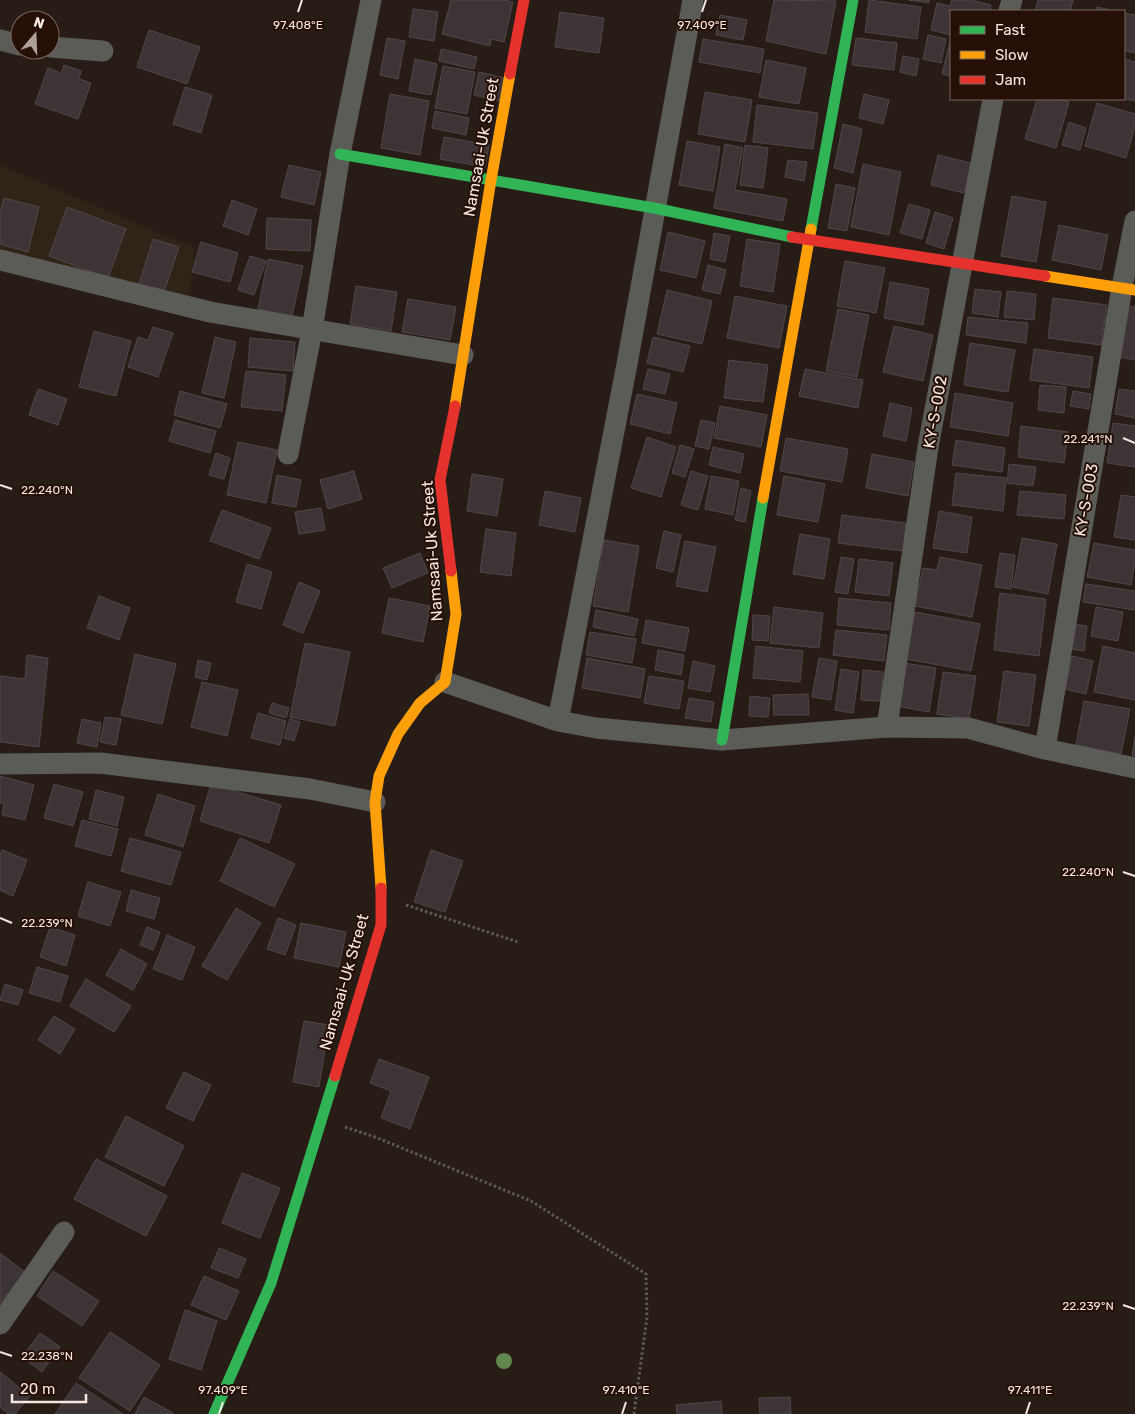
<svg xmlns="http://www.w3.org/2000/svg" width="1135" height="1414" viewBox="0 0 1135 1414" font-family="Rubik,sans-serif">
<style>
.education{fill:#302317}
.building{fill:#3d3436;stroke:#504749}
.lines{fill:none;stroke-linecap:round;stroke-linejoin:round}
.path{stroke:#5c5956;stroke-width:3;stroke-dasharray:2.5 2.5;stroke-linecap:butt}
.street{stroke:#5b5c58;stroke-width:21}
.fast{stroke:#30b455;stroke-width:11}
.slow{stroke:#ff9f0a;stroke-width:11}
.jam{stroke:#e5322d;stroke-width:11}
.tree{fill:#61874f}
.ticks{fill:none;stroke:#f8e7e0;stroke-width:2}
.labels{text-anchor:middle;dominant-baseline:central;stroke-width:4;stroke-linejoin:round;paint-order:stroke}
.street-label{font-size:16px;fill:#f8e7e0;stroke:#250f06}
.ticks-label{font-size:12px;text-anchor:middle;fill:#f8e7e0;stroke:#250f06;stroke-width:4;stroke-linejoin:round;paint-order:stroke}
</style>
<rect width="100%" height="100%" fill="#281c16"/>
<!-- education -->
<path class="education" d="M0,165L194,248L189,303L0,251Z"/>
<!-- building -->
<path class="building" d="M451,0H504L513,2L504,42L491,39L490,46L442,34Z
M774,0L836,1L826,54L766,41Z
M869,0L921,7L917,39L865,32Z
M909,0H929V3Z
M952,0H970L991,5L990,11H951V35L931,30L937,3L950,6Z
M1038,0H1073L1070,11H1035Z
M1097,7L1115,11H1096Z
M413,9L438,12L434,41L409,37Z
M560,12L604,18L599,53L555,47Z
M1124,13L1135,15V53L1124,51Z
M720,15L747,20L743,40L716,35Z
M149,30L200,47L187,84L137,67Z
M928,35L946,39L941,63L923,59Z
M387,38L405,41L398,79L380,75Z
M856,38L897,43L894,70L852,65Z
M951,38V76L942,74Z
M703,39L764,49L760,73L699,62Z
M441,49L477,57L474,69L439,61Z
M903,56L919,59L916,76L900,72Z
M415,59L437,64L431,95L409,91Z
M1124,59L1135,62V101L1124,99Z
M766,60L806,68L799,104L759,97Z
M64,65L81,71L79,79L91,83L78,119L35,104L48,68L61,73Z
M443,66L475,72L467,114L435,108Z
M479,72L504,78L499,101L474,95Z
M185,87L212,95L201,133L173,124Z
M705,92L752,100L745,142L698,134Z
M390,94L429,101L420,155L381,148Z
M864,94L889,100L883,124L859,118Z
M1037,99H1056L1069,102L1056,148L1025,139Z
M1097,103L1135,114V126L1126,158L1085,146Z
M757,105L818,113L813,149L753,142Z
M435,111L469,118L466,135L432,128Z
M1069,122L1086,128L1080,150L1062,145Z
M843,124L862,129L853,173L834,168Z
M444,137L489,145L485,167L440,159Z
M687,141L720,147L713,191L679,185Z
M725,144L743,148L735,190L787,199L783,221L714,208Z
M745,145L768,148L763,188L740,185Z
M938,155L971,163L964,193L931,185Z
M788,160L807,162L804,181L785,177Z
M863,164L901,172L889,235L851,227Z
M289,165L321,172L314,205L281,197Z
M836,184L855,188L847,231L828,228Z
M1012,196L1046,202L1036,262L1001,256Z
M4,198L39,207L28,252L0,244V214Z
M232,200L257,209L248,235L223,226Z
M909,204L930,210L922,239L900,233Z
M67,207L126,229L108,278L49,256Z
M935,212L953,218L944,249L926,243Z
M267,218L311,220L310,251L266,249Z
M1059,225L1108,235L1101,270L1052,260Z
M668,232L705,241L696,278L660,270Z
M714,233L730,236L725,262L710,259Z
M153,239L179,247L164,292L139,284Z
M747,239L780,244L773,292L740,286Z
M201,242L238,253L230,282L192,272Z
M250,256L266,261L254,295L238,290Z
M268,259L303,266L292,316L258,309Z
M845,261L885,268L876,313L837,306Z
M708,265L726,270L720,294L702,290Z
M890,282L929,289L923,325L884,318Z
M356,286L397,292L391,331L350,324Z
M975,289L1001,292L998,317L972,313Z
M667,290L712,301L702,344L657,334Z
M1007,291L1036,294L1034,320L1004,317Z
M735,296L787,306L779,348L727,338Z
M1053,298L1107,305L1101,345L1048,338Z
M408,299L456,307L450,340L402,332Z
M1128,306L1135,307V360L1119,357Z
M838,309L869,315L857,377L826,371Z
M968,317L1028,323L1026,343L966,335Z
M894,326L933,335L923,381L883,372Z
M153,327L173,333L158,377L128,367L138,337L148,340Z
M94,331L131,341L116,396L79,387Z
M215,337L236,342L224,398L202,393Z
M653,337L690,346L683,372L647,363Z
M250,338L295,342L293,371L248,367Z
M970,343L1015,350L1008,392L964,385Z
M1034,349L1093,357L1089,388L1030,380Z
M729,360L768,365L763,402L724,398Z
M648,369L670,374L665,394L643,389Z
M805,369L863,380L858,408L799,396Z
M246,371L286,375L282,411L241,407Z
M1040,385L1066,387L1064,413L1038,410Z
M38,389L67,399L58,425L29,415Z
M1119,389L1135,391V418L1115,414Z
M180,391L227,404L220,428L174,415Z
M1073,391L1091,394L1089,409L1070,406Z
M955,393L1013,403L1008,436L950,427Z
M637,394L677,403L670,434L630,424Z
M890,403L912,408L906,441L883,436Z
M720,406L767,415L761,447L714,438Z
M175,420L216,431L210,453L169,441Z
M701,420L715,423L709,449L695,446Z
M1113,423L1135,426V467L1107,463Z
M1021,426L1068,432L1064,463L1018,457Z
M647,437L676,447L661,497L631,488Z
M786,438L848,449L842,482L780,471Z
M956,440L1005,448L1002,472L952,465Z
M238,442L277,450L266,503L227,495Z
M680,445L694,449L685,477L672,473Z
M713,447L744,454L740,473L709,465Z
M216,453L230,458L224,479L209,475Z
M872,454L914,462L908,496L866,488Z
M1009,464L1036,467L1033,486L1007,483Z
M354,471L362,499L328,509L320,480Z
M691,471L708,476L698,510L681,505Z
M956,473L1006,478L1003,511L952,505Z
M472,474L503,479L497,516L467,511Z
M277,475L301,480L296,507L272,503Z
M711,476L739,481L733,515L705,509Z
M784,476L825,484L818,522L777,515Z
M741,488L751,491L745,522L735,520Z
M545,491L581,498L575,532L539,525Z
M1020,491L1066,495L1064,519L1017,515Z
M1121,495L1135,497V540L1114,537Z
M321,508L325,530L299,534L295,512Z
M222,510L271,528L259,559L210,541Z
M939,511L972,517L967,553L933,548Z
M842,515L906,523L903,551L838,543Z
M486,529L516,533L511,576L480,572Z
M664,531L681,535L673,572L656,568Z
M800,534L830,539L824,579L793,574Z
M1022,538L1057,544L1048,594L1013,587Z
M604,540L639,546L628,612L593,606Z
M685,541L716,547L707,592L676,586Z
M1094,543L1135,550V561L1131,585L1087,577Z
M420,553L428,573L392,588L383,568Z
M1000,553L1015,555L1011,589L995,587Z
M841,557L854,559L848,594L835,592Z
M940,557L982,565L972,617L915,606L923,568L937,570Z
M859,559L893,563L889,596L855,592Z
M247,564L272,572L261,609L236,602Z
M299,582L320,591L303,633L283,625Z
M1086,584L1135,591V610L1083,602Z
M1000,593L1046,599L1039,656L994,650Z
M99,596L130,608L119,640L87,628Z
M389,598L430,606L423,642L382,633Z
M839,598L891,603L889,630L837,625Z
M774,607L823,613L819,648L770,643Z
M1096,607L1123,612L1118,641L1091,636Z
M596,610L638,619L634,636L593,627Z
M915,612L980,624L971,671L906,659Z
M753,615L770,616L768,641L752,640Z
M646,620L689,628L685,651L642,643Z
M1075,624L1087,626L1084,651L1071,649Z
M836,630L887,635L884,661L833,655Z
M590,632L636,639L632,663L586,655Z
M305,643L350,652L335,726L290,717Z
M756,646L803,651L800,682L753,678Z
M1103,646L1135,653V700L1094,692Z
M658,650L684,655L681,675L655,670Z
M135,654L176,664L162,724L121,715Z
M27,655L48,658L39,747L0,742V676L25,679Z
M1072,656L1093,661L1086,694L1065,689Z
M587,658L645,669L640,698L582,688Z
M819,658L837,661L831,700L812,697Z
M198,660L211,663L207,680L195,677Z
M693,661L715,666L710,692L688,688Z
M904,663L936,668L929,712L897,706Z
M841,669L859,672L853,713L835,710Z
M863,670L883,672L881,701L861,700Z
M1004,671L1036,675L1029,726L997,722Z
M943,672L976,676L969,719L937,714Z
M649,676L684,681L679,709L644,703Z
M202,682L238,690L227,736L191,727Z
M808,694L809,715H774L773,695Z
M750,696L770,698L768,717L749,716Z
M689,698L714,702L711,722L685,718Z
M1084,701L1130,709L1121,754L1076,745Z
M272,703L289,708L286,718L269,713Z
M258,713L286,721L280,745L251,738Z
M105,717L121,719L116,745L100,742Z
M82,719L101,723L97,747L77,743Z
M290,719L300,722L294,741L284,738Z
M1135,737V756H1132Z
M0,776L34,785L25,820L2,815L4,804L0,803Z
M54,784L83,792L73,826L44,818Z
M211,784L281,805L269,843L200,821Z
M96,790L124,797L117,826L89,819Z
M158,794L195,806L183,847L145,835Z
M82,820L118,829L111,856L75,846Z
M130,838L181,852L171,885L121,871Z
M240,838L295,864L274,907L220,881Z
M2,850L27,860L13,896L0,890V856Z
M431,850L463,861L445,912L414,902Z
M88,882L121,892L110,926L78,916Z
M131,890L160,898L154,919L126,911Z
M236,908L261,923L227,980L202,966Z
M278,918L296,925L285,955L267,949Z
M301,923L346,932L339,967L294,958Z
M50,927L75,935L66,966L40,957Z
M147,927L160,932L153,950L140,945Z
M167,935L195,947L182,980L153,969Z
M121,949L147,964L133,990L106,975Z
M37,967L68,976L60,1002L29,993Z
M86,979L131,1006L114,1032L70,1006Z
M5,984L23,990L18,1005L0,1000Z
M54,1016L75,1029L60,1054L38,1040Z
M304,1021L329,1025L319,1087L293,1082Z
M379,1059L429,1077L410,1129L381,1118L391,1091L370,1083Z
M184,1072L211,1085L193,1121L166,1108Z
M126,1116L184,1146L164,1186L105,1157Z
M96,1159L167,1196L146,1236L74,1199Z
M242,1173L280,1188L260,1238L222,1223Z
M219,1248L246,1259L238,1278L211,1268Z
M0,1253L25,1272L0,1304Z
M53,1271L99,1301L82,1326L37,1296Z
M204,1276L239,1291L226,1320L191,1305Z
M185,1310L217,1321L201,1370L169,1359Z
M110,1332L160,1365L130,1411L79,1378Z
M40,1333L60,1347L42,1372L22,1357Z
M0,1372L30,1396L15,1414H8L0,1407Z
M76,1383L123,1414H55Z
M144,1397L173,1413V1414H135Z
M790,1397L791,1414H760L759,1398Z
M721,1401L722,1414H677L676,1405Z"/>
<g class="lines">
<!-- path -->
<path class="path" d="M406,905L518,942
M345,1127L375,1137L531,1201L646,1274L647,1317L634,1414"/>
<!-- street -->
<path class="street" d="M1009,11L1012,0
M0,40L20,45
M50,47L103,51
M0,260L210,312L463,355
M288,454L312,330L340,154L371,0
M445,682L558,721L596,728L722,740L887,727L968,728L1045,749L1135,768
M558,721L627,364L693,0
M887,727L928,447L993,99
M1045,749L1122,287L1135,221
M0,764L100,763L310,789L375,802
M0,1324L64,1232"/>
<!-- fast -->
<path class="fast" d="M340,154L654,208L792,237
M811,229L853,0
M722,740L763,498
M214,1414L271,1283L335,1076"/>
<!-- slow -->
<path class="slow" d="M1045,276L1135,290
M455,406L491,180L510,74
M763,498L811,229
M381,888L375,802L379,776L398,734L420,703L445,682L456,614L451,571"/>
<!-- jam -->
<path class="jam" d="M510,74L524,0
M792,237L1045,276
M451,571L440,480L455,406
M335,1076L381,925V888"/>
</g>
<!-- trees -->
<circle class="tree" cx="504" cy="1361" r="8"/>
<!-- ticks -->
<path class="ticks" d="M298,12L302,0M702,12L706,0M1123,438L1135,443M0,485L12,489M1123,872L1135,876M0,918L12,923M1123,1305L1135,1309M0,1352L12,1356M219,1414L223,1402M622,1414L626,1402M1026,1414L1030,1402"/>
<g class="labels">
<!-- street labels -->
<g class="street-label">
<text transform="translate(481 147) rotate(-80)">Namsaai-Uk Street</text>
<text transform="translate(935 412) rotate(-80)">KY-S-002</text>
<text transform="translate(1086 500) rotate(-80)">KY-S-003</text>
<text transform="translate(432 551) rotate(-94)">Namsaai-Uk Street</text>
<text transform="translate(344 982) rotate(-74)">Namsaai-Uk Street</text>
</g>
</g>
<g class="ticks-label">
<text x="702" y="29">97.409°E</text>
<text x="298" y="29">97.408°E</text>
<text x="1088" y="443">22.241°N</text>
<text x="47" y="494">22.240°N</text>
<text x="1088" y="876">22.240°N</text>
<text x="47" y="927">22.239°N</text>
<text x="1088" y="1310">22.239°N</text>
<text x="47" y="1360">22.238°N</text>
<text x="223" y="1394">97.409°E</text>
<text x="626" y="1394">97.410°E</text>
<text x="1030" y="1394">97.411°E</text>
</g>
<!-- legend -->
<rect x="950" y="10" width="175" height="90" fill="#250f06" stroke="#79655d"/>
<rect x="960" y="26" width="25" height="8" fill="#30b455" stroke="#79655d"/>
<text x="995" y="35" font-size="15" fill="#f8e7e0">Fast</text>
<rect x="960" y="51" width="25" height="8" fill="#ff9f0a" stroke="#79655d"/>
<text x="995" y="60" font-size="15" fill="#f8e7e0">Slow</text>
<rect x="960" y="76" width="25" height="8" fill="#e5322d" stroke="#79655d"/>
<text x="995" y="85" font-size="15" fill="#f8e7e0">Jam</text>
<!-- north arrow -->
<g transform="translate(35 35) rotate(19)"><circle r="24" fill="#250f06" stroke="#79655d"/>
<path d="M0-4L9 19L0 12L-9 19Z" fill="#afa099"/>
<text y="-8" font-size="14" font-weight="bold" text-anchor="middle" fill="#f8e7e0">N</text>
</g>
<!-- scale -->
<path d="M12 1394v8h74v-8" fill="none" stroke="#f8e7e0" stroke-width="2.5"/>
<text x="20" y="1394" font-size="15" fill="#f8e7e0" stroke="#250f06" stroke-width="4" paint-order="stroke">20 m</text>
</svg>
